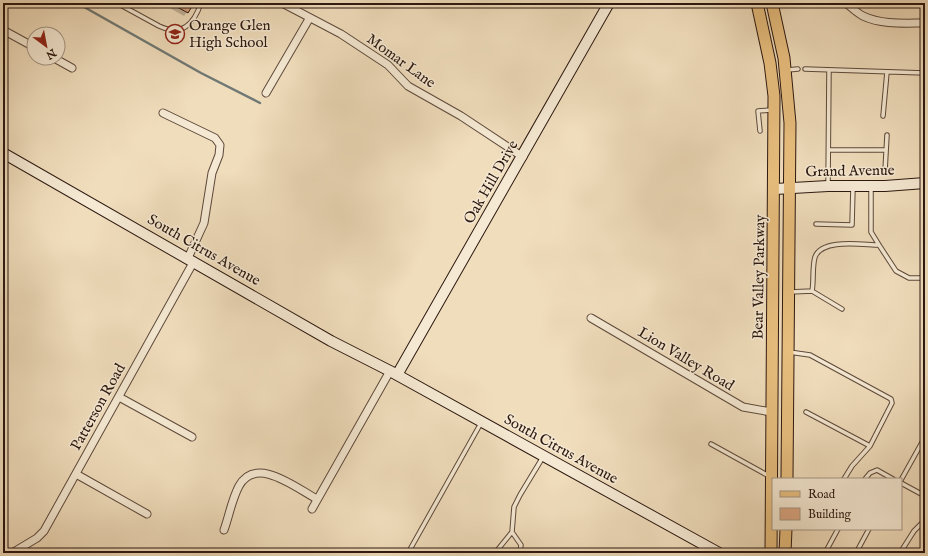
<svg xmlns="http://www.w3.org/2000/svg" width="928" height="556" viewBox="0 0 928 556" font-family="'IM FELL English',serif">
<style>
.shadow{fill:#0003}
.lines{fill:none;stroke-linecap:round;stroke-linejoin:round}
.stream{stroke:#707975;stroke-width:2.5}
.building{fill:url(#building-cross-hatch);stroke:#2c1810}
.lane-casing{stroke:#5d493b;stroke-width:5.5}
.street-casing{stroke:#5d493b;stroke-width:9}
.secondary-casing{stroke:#2c1810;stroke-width:12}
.primary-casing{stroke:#2c1810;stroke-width:13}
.lane{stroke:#f5e9d3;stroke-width:3.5}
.street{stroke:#f5e9d3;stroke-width:7}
.secondary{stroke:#f5e9d3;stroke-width:10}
.primary{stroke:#e8be7e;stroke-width:11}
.labels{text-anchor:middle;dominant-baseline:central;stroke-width:3;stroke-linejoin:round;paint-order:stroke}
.poi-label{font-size:15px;fill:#2c1810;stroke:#f5e9d3;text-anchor:start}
.street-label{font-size:15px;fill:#2c1810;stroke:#f5e9d3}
</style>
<defs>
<pattern id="building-cross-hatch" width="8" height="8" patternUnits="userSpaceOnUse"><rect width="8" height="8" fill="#dca782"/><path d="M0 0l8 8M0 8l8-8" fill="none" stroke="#bd8f6f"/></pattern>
</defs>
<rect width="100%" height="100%" fill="#f0ddbc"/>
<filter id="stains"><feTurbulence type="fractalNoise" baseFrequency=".005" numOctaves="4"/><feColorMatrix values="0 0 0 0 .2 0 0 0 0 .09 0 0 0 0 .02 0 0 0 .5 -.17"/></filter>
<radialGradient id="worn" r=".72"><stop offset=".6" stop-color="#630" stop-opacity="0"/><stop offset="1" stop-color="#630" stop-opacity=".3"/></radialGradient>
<!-- shadow -->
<path class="shadow" d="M168,3H193L184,16L166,6Z"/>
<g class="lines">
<!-- stream -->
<path class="stream" d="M77,3L201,73L260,103"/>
</g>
<!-- building -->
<path class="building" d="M170,3H194L188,13Z"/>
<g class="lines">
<!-- lane casing -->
<g class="lane-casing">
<path id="lane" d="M117,3L159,26C182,37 194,24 201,3
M805,69L925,73
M787,70L798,69
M883,116L887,72
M760,131L758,111L771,110
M829,150H886
M885,171L887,135
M828,185L829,70
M871,186V232L879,245L896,271L909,278H925
M816,224L852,225L853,187
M812,291C814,281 812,267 815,257C822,238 863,245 879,245
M790,292L812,291L842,309
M789,352L810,355L891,399L892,403L870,446L852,466L844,479
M806,412L870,446
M711,444L769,476
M865,479L870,473L877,470L893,479
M901,480L925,437
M901,483L925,496
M3,552L5,553
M408,553L481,423
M495,553L512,532
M520,553L521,545L512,532L514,507L520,495L543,457
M825,553L838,529
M856,553L869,529
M900,553L914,531L925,520"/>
</g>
<!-- street casing -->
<g class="street-casing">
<path id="street" d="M282,3L341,34L388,65L408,86L461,116L523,157
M846,3C851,7 857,13 863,16C882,25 905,23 925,23
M3,30L34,47
M54,58L72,68
M266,93L309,19
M163,113L215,138L220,145L219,155L212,173L204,223L188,258
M591,318L743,407L771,412
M119,397L192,437
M76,474L147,514
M312,509L390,371
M224,530C229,516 232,499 239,486C256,455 296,488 317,499
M12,553L37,538L44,531L194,261"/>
</g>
<!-- secondary casing -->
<g class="secondary-casing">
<path id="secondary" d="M3,153L331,341L390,371L719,553
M775,189L828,186H885L925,183
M397,375L609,3"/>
</g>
<!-- primary casing -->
<g class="primary-casing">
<path id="primary" d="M757,3L770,63L774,96L771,553
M772,3L784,58L790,123L787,479
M785,553L786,529"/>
</g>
<!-- lane -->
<use href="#lane" class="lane"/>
<!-- street -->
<use href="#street" class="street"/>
<!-- secondary -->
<use href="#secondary" class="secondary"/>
<!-- primary -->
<use href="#primary" class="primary"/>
</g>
<!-- icons -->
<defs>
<g id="school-ring" transform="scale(1)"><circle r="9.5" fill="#f5e9d3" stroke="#8f2418" stroke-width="1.5"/><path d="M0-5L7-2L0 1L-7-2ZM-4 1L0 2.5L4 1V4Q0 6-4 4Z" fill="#8f2418"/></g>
</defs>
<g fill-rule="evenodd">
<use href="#school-ring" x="175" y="34"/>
</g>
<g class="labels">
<!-- poi labels -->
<g class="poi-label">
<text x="189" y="25">Orange Glen<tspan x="189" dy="17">High School</tspan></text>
</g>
<!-- street labels -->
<g class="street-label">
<text transform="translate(401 61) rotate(36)">Momar Lane</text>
<text transform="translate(850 171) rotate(-1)">Grand Avenue</text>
<text transform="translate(491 182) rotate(-60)">Oak Hill Drive</text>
<text transform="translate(204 250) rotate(30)">South Citrus Avenue</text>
<text transform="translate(759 277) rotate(-89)">Bear Valley Parkway</text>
<text transform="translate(686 359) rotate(31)">Lion Valley Road</text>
<text transform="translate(98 407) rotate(-61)">Patterson Road</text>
<text transform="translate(561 449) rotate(29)">South Citrus Avenue</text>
</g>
</g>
<!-- margin -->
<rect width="928" height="556" fill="none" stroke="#f0ddbc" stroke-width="16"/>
<rect x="4" y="4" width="920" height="548" fill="none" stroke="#2c1810" stroke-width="2"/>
<rect x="8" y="8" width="912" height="540" fill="none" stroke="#2c1810"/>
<!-- legend -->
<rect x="772" y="478" width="130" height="52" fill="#f5e9d3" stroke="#a59585"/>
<rect x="780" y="491" width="20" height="6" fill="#e8be7e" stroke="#a59585"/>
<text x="808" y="498" font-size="12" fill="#2c1810">Road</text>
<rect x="780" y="508" width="20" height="12" fill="#dca782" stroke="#a59585"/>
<text x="808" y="518" font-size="12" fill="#2c1810">Building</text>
<!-- north arrow -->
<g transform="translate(46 46) rotate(148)"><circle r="19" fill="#f5e9d3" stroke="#a59585"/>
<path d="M0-3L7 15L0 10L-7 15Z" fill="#8f2418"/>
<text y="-6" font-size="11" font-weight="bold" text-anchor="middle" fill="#2c1810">N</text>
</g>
<rect width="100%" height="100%" filter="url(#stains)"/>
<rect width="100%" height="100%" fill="url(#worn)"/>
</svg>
